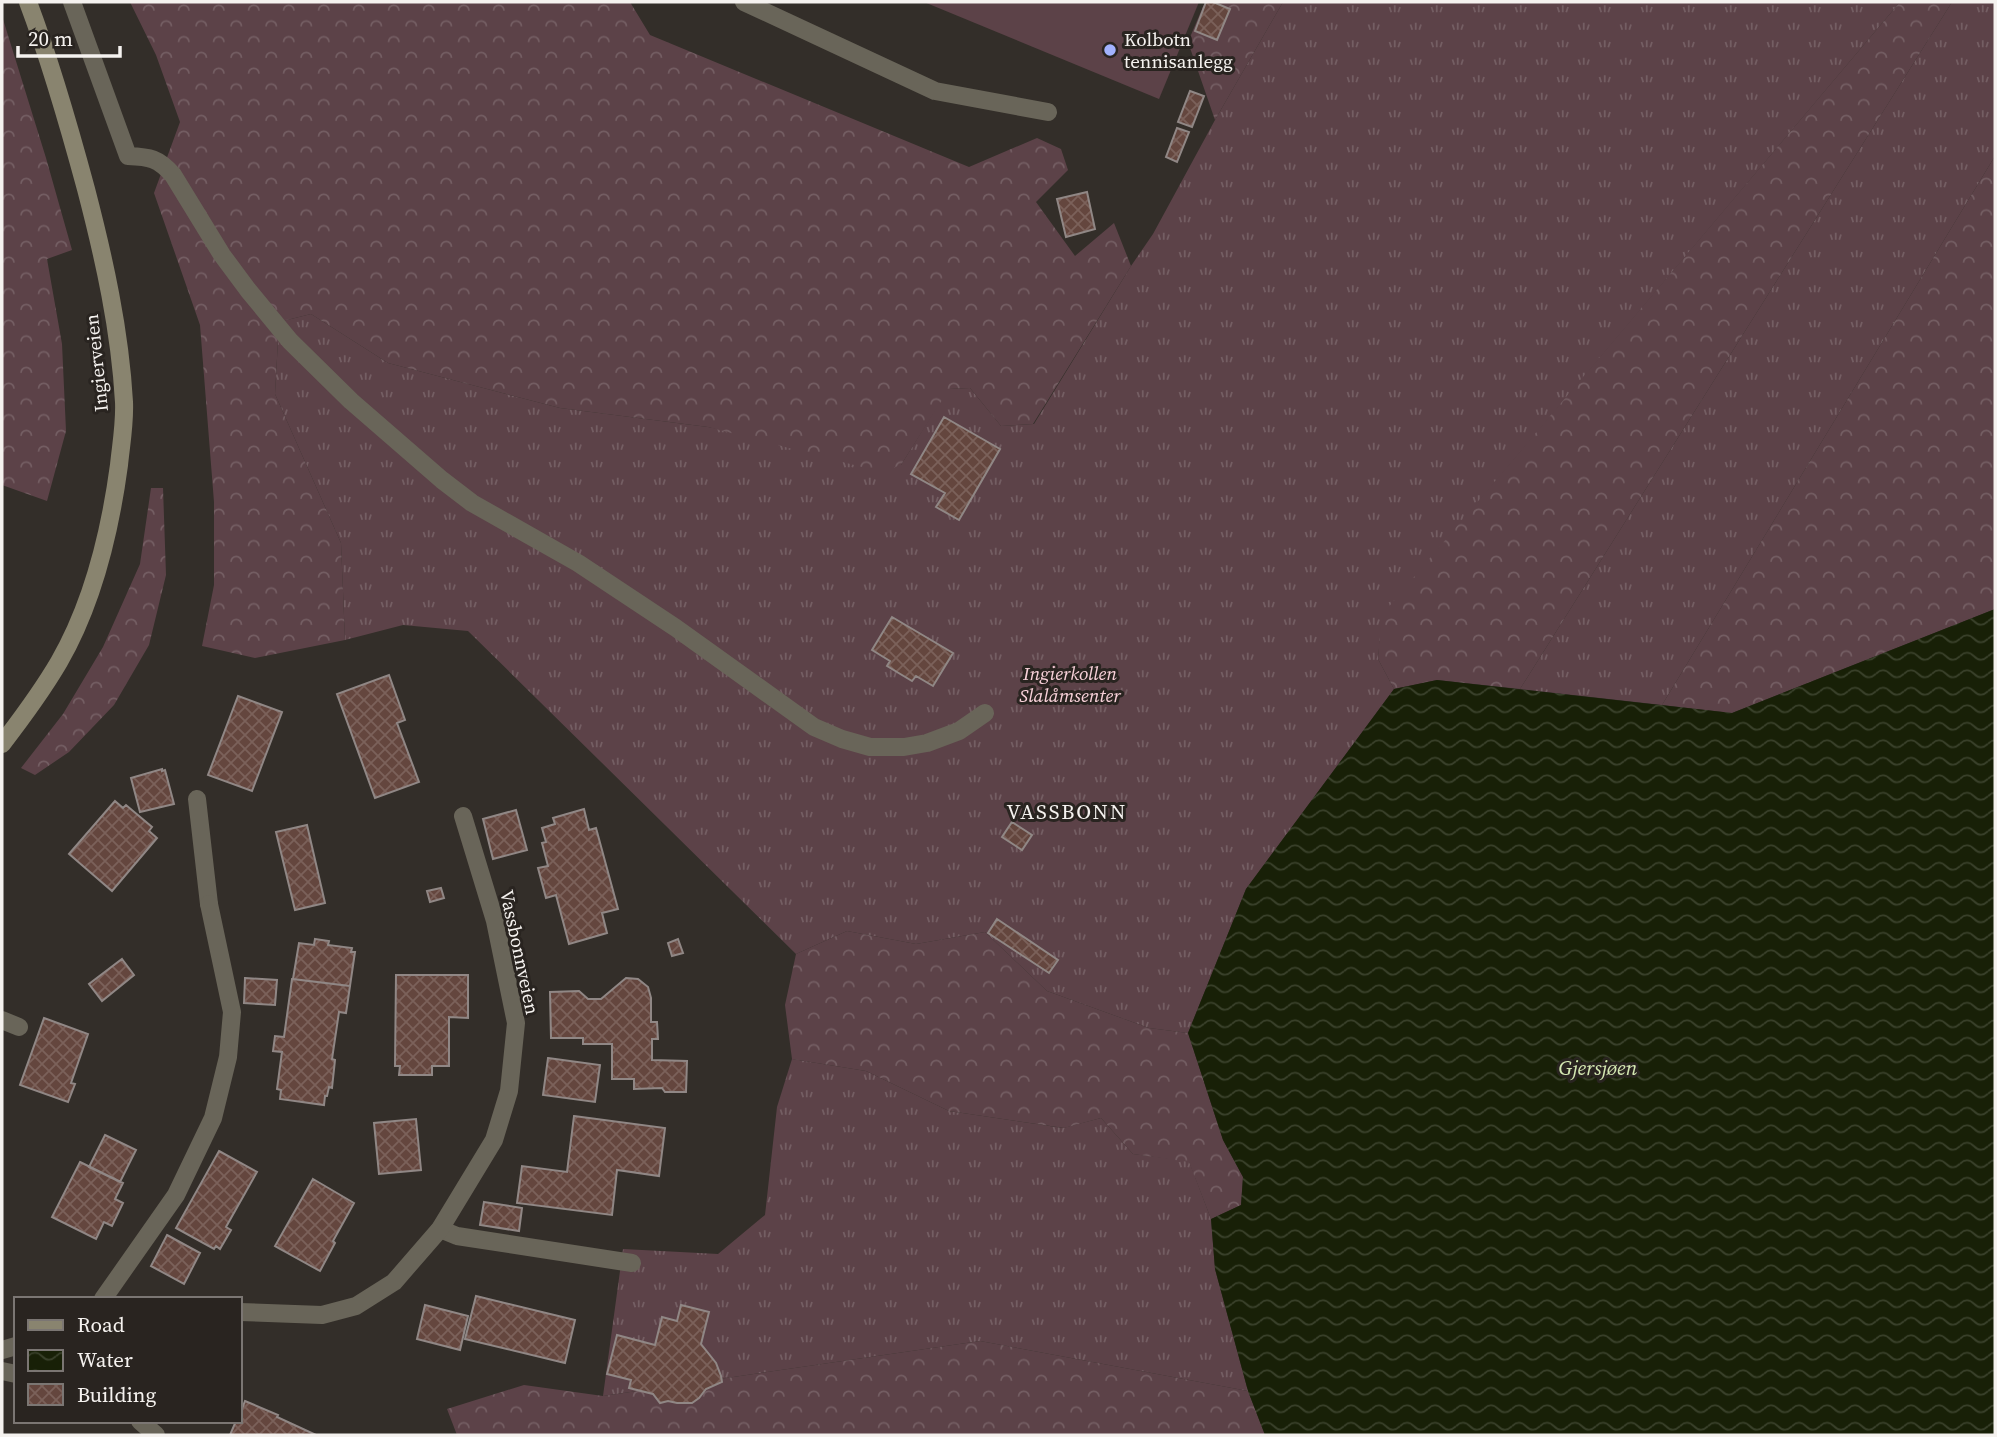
<svg xmlns="http://www.w3.org/2000/svg" width="1997" height="1437" viewBox="0 0 1997 1437" font-family="'Source Serif 4',serif">
<style>
.grass{fill:url(#grass-tufts)}
.forest{fill:url(#forest-crowns)}
.pitch{fill:#5c4248}
.water{fill:url(#water-waves)}
.building{fill:url(#building-cross-hatch);stroke:#908785;stroke-width:2}
.lines{fill:none;stroke-linecap:round;stroke-linejoin:round}
.service{stroke:#696559;stroke-width:18}
.minor{stroke:#696559;stroke-width:18}
.secondary{stroke:#89846f;stroke-width:18}
.poi-dot{fill:#a2b2fd;stroke:#292420;stroke-width:2.5}
.labels{text-anchor:middle;dominant-baseline:central;stroke-width:6;stroke-linejoin:round;paint-order:stroke}
.poi-label{font-size:19px;fill:#f5f2ef;stroke:#292420;text-anchor:start}
.street-label{font-size:19px;fill:#f5f2ef;stroke:#292420}
.park-label{font-size:19px;font-style:italic;fill:#f9d2da;stroke:#292420}
.neighbourhood-label{font-size:21px;letter-spacing:2px;fill:#f5f2ef;stroke:#292420}
.water-label{font-size:21px;font-style:italic;fill:#d4e8b2;stroke:#292420}
</style>
<defs>
<pattern id="grass-tufts" width="24" height="20" patternUnits="userSpaceOnUse" patternTransform="scale(1.75)"><rect width="24" height="20" fill="#5c4248"/><path d="M3 7l-1-3M5 7V3M7 7l1-3M15 17l-1-3M17 17v-4M19 17l1-3" fill="none" stroke="#745e63"/></pattern>
<pattern id="forest-crowns" width="20" height="18" patternUnits="userSpaceOnUse" patternTransform="scale(1.75)"><rect width="20" height="18" fill="#5c4248"/><path d="M2 6a3 3 0 1 1 6 0M12 15a3 3 0 1 1 6 0" fill="none" stroke="#745e63"/></pattern>
<pattern id="water-waves" width="16" height="10" patternUnits="userSpaceOnUse" patternTransform="scale(1.75)"><rect width="16" height="10" fill="#182007"/><path d="M0 5q4-4 8 0t8 0" fill="none" stroke="#3a412b"/></pattern>
<pattern id="building-cross-hatch" width="8" height="8" patternUnits="userSpaceOnUse" patternTransform="scale(1.75)"><rect width="8" height="8" fill="#64463e"/><path d="M0 0l8 8M0 8l8-8" fill="none" stroke="#7b615a"/></pattern>
</defs>
<rect width="100%" height="100%" fill="#332e29"/>
<!-- grass -->
<path class="grass" d="M1283,2H1900L1382,616L1378,659L1394,689L1246,889L1188,1033L1149,1028L1047,991L985,932L916,944L847,931L796,954L468,631L403,625L345,640L341,543L275,394L279,322L311,314L388,363L560,408L708,427L901,465L948,389L970,388L1001,426L1034,424L1131,266L1153,234L1215,120Z
M1952,2H1995V156L1662,705L1520,689Z
M792,1059L866,1071L949,1111L1063,1128L1101,1118L1133,1154L1189,1161L1211,1219L1215,1269L1248,1391L980,1341L603,1396L623,1249L718,1254L765,1215L777,1107Z"/>
<!-- forest -->
<path class="forest" d="M130,2H630L650,35L969,167L1037,138L1061,149L1068,170L1036,202L1075,256L1114,223L1131,266L1033,424L1001,426L970,388L949,389L901,465L881,472L708,427L560,408L388,363L311,314L279,322L275,394L341,543L345,640L255,658L202,646L214,585V502L200,325L154,193L180,122L156,55Z
M1205,2H1283L1215,120L1188,42Z
M1900,2H1952L1520,689L1437,680L1394,689L1378,659L1381,616Z
M2,16L46,158L72,250L47,259L62,344L66,431L47,501L2,485Z
M1995,156V609L1732,713L1662,705Z
M151,488H163L166,575L149,645L114,705L69,752L35,775L21,768L63,714L103,647L140,564Z
M847,931L916,944L985,932L1047,991L1149,1028L1188,1033L1223,1140L1243,1177L1241,1205L1211,1219L1189,1162L1133,1154L1101,1118L1064,1128L949,1111L866,1071L792,1059L785,1005L796,954Z
M980,1341L1248,1391L1265,1435H457L447,1409L524,1385L603,1396Z"/>
<!-- pitch -->
<path class="pitch" d="M924,2H1199L1159,99Z"/>
<!-- water -->
<path class="water" d="M1995,609V1435H1265L1248,1391L1215,1269L1211,1219L1241,1205L1243,1177L1223,1140L1188,1033L1246,889L1394,689L1437,680L1732,713Z"/>
<!-- building -->
<path class="building" d="M1206,2H1213L1230,9L1217,40L1195,31Z
M1190,91L1204,96L1192,127L1178,122Z
M1177,128L1189,132L1177,162L1166,157Z
M1087,192L1095,229L1066,237L1057,199Z
M944,417L1000,449L959,520L936,507L945,493L911,474Z
M892,617L953,653L933,686L916,676L912,681L887,666L890,661L872,650Z
M389,675L405,720L397,723L419,782L375,798L337,694Z
M238,696L282,712L252,791L208,775Z
M162,769V771L165,770L174,804L140,812L131,778Z
M115,801L123,808L126,805L152,827L149,831L157,838L112,891L69,854Z
M584,809L589,830L596,828L618,909L602,913L607,933L569,944L556,895L546,898L538,868L548,866L542,843L546,842L542,828L555,824L553,818Z
M516,810L527,850L493,859L483,819Z
M1012,822L1032,835L1022,850L1002,837Z
M307,825L325,903L295,910L276,832Z
M441,888L444,898L430,902L427,891Z
M997,919L1058,960L1049,973L988,933Z
M315,939L329,941L328,945L352,948L351,952H355L350,986L293,979L299,943L314,945Z
M678,939L683,953L672,956L668,943Z
M122,959L134,975L102,1001L89,984Z
M396,975H468V1018L449,1017V1066H432V1075H399L400,1066H395Z
M245,978L277,980L275,1005L244,1003Z
M626,978L638,979L648,987L651,998V1022H657L658,1039H652V1060L687,1061L686,1092H665L662,1088L634,1089V1079H612V1044H583V1038H551L550,992L579,991L588,999H601Z
M292,979L350,986L346,1013L339,1012L332,1059L335,1060L332,1088L329,1087L327,1096H325L324,1105L280,1099L281,1090L277,1089L282,1052L273,1051L275,1036L284,1037Z
M44,1018L88,1034L71,1083L75,1084L68,1102L20,1085Z
M548,1058L600,1065L595,1102L543,1095Z
M574,1116L665,1128L659,1176L617,1170L612,1215L517,1203L522,1166L567,1172Z
M416,1119L421,1170L379,1174L374,1123Z
M105,1135L136,1150L120,1182L89,1167Z
M219,1151L257,1172L226,1227L231,1230L220,1249L216,1246L214,1249L176,1228Z
M80,1162L123,1183L115,1199L123,1203L112,1226L104,1222L96,1239L52,1217Z
M313,1179L354,1203L333,1241L335,1243L320,1271L275,1246Z
M484,1202L522,1208L519,1231L480,1225Z
M167,1235L200,1253L184,1284L151,1266Z
M476,1296L575,1320L565,1363L465,1339Z
M425,1305L468,1316L460,1350L417,1339Z
M681,1305L709,1312L701,1344L716,1363L721,1376L722,1382L706,1389L699,1398L692,1403H677L668,1401L660,1403L653,1394L629,1388L631,1380L607,1374L617,1335L655,1345L662,1317L677,1321Z
M245,1401L278,1415L277,1417L316,1435H230L236,1421H240V1414Z"/>
<g class="lines">
<!-- service -->
<path class="service" d="M72,2L128,156C150,157 158,158 173,175L222,255L248,290L290,341L351,401L442,480L472,503L578,563L676,628L814,727L842,739L870,747H904L927,743L959,731L985,713
M744,2L935,91L1048,112
M197,799L209,904
M2,1020L19,1027
M440,1229L457,1236L632,1263"/>
<!-- minor -->
<path class="minor" d="M103,1299L176,1195L213,1118L228,1057L232,1012L209,904
M240,1312L322,1315L356,1306L394,1282L440,1229L494,1140L509,1091L516,1023L495,921L463,816
M2,1350L16,1346
M2,1371L16,1374
M140,1421L156,1435"/>
<!-- secondary -->
<path class="secondary" d="M2,744C22,718 42,691 59,662C93,603 110,532 119,465C121,445 125,423 124,402C120,330 104,258 86,189C69,126 51,63 28,2"/>
</g>
<!-- markers -->
<circle class="poi-dot" cx="1110" cy="50" r="7"/>
<g class="labels">
<!-- poi labels -->
<g class="poi-label">
<text x="1124" y="39">Kolbotn<tspan x="1124" dy="22">tennisanlegg</tspan></text>
</g>
<!-- street labels -->
<g class="street-label">
<text transform="translate(96 363) rotate(-96)">Ingierveien</text>
<text transform="translate(520 952) rotate(78)">Vassbonnveien</text>
</g>
<!-- park labels -->
<g class="park-label">
<text x="1070" y="673">Ingierkollen<tspan x="1070" dy="22">Slalåmsenter</tspan></text>
</g>
<!-- neighbourhood labels -->
<g class="neighbourhood-label">
<text x="1067" y="811">VASSBONN</text>
</g>
<!-- water labels -->
<g class="water-label">
<text x="1598" y="1067">Gjersjøen</text>
</g>
</g>
<!-- border -->
<rect width="1997" height="1437" fill="none" stroke="#f5f2ef" stroke-width="7"/>
<!-- legend -->
<rect x="14" y="1297" width="228" height="126" fill="#292420" stroke="#7b7673" stroke-width="2"/>
<rect x="28" y="1320" width="35" height="10" fill="#89846f" stroke="#7b7673" stroke-width="2"/>
<text x="77" y="1332" font-size="21" fill="#f5f2ef">Road</text>
<rect x="28" y="1350" width="35" height="21" fill="url(#water-waves)" stroke="#7b7673" stroke-width="2"/>
<text x="77" y="1367" font-size="21" fill="#f5f2ef">Water</text>
<rect x="28" y="1384" width="35" height="21" fill="url(#building-cross-hatch)" stroke="#7b7673" stroke-width="2"/>
<text x="77" y="1402" font-size="21" fill="#f5f2ef">Building</text>
<!-- scale -->
<path d="M18 46v10h102v-10" fill="none" stroke="#f5f2ef" stroke-width="3.5"/>
<text x="28" y="46" font-size="21" fill="#f5f2ef" stroke="#292420" stroke-width="5" paint-order="stroke">20 m</text>
</svg>
